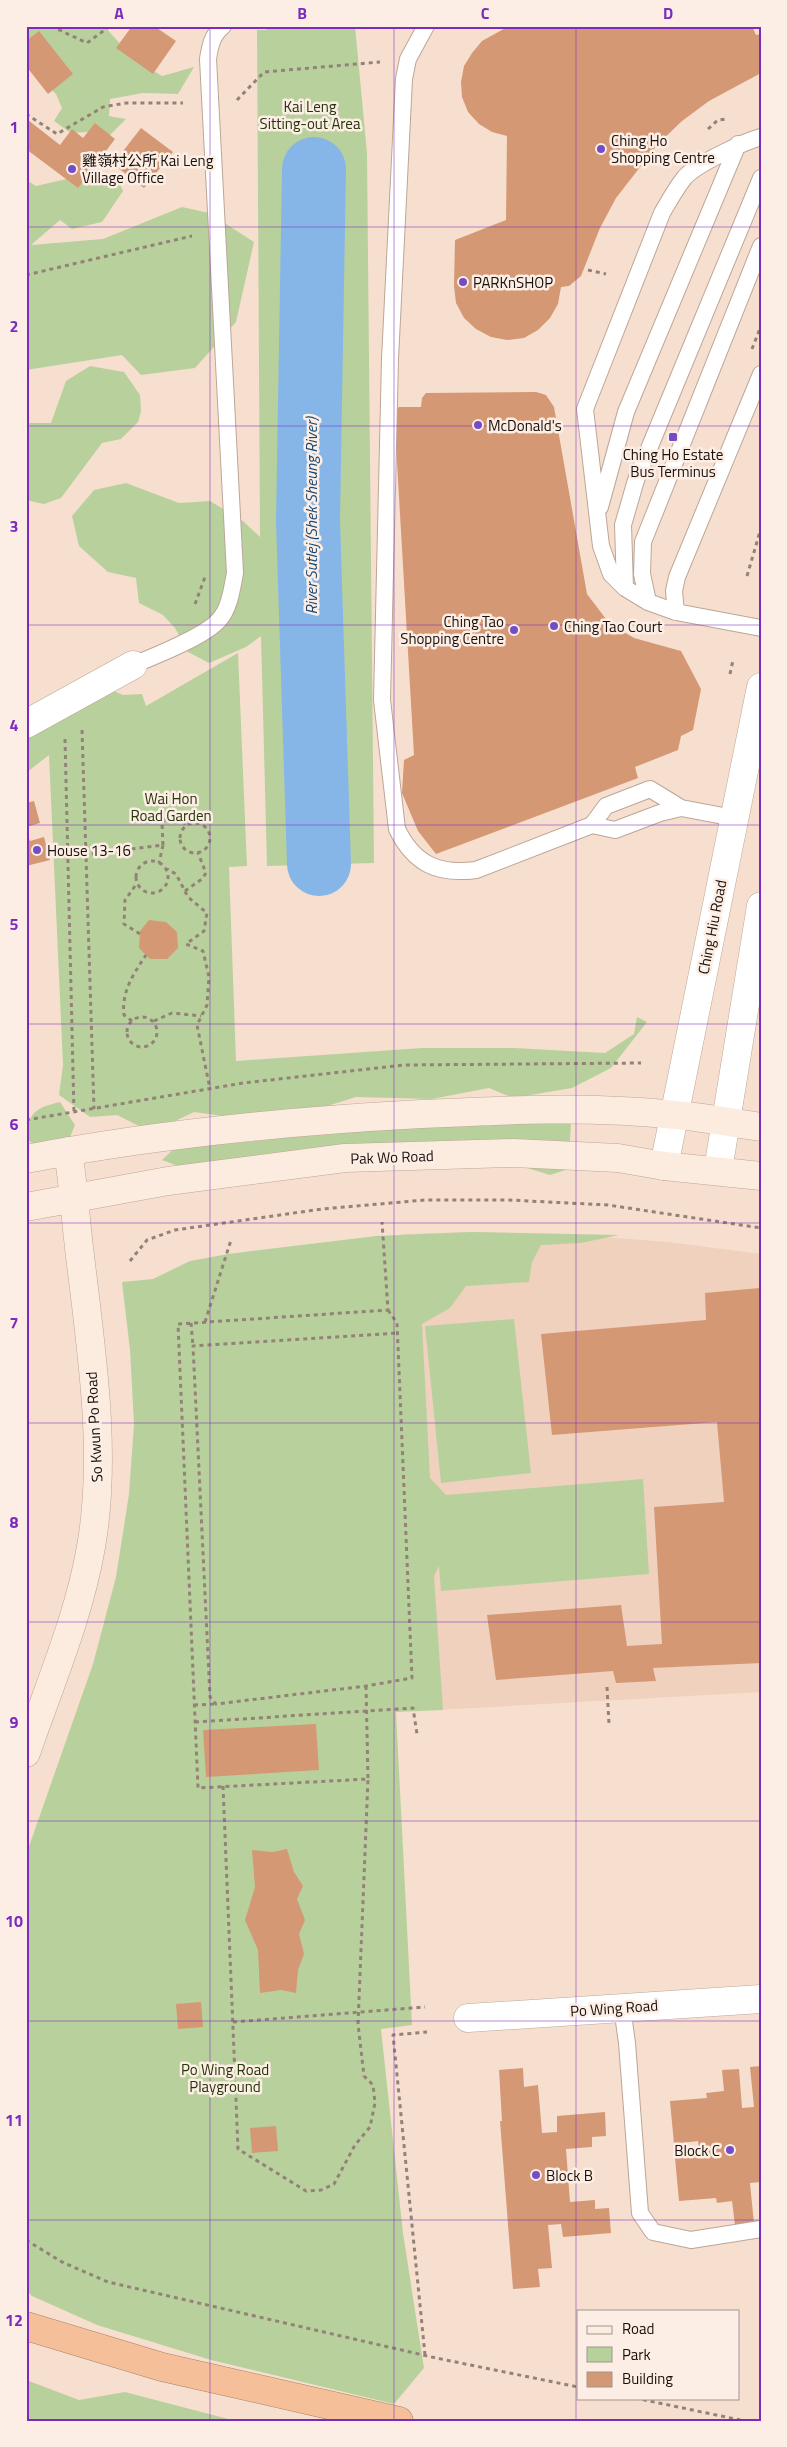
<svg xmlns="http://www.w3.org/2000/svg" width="787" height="2447" viewBox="0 0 787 2447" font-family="'Titillium Web','Noto Sans SC',sans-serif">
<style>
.built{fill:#f0d1bd}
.green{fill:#b8d19c}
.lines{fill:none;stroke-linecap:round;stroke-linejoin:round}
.river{stroke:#86b6e7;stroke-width:64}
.building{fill:#d49874}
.service-casing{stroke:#bda697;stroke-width:18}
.minor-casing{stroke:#bda697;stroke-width:29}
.tertiary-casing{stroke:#bda697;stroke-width:29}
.secondary-casing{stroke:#bda697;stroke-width:29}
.motorway-casing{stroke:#a88267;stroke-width:29}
.path{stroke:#938277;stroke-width:3;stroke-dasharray:4 4;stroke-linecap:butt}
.service{stroke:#fff;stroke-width:16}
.minor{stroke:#fff;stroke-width:28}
.tertiary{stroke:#fff;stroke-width:28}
.secondary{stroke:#fcece0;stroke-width:28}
.motorway{stroke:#f5bf99;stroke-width:28}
.grid{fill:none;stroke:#7b2cbf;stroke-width:1;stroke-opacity:0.55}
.poi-dot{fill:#744dc6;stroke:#fdeee5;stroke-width:2}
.labels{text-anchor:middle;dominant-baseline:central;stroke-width:5;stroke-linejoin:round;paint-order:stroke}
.park-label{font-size:15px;fill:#25360a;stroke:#fdeee5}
.poi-label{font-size:15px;fill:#18100b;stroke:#fdeee5;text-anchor:start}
.street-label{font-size:15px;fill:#18100b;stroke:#fdeee5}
.water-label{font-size:16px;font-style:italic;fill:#144775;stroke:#fdeee5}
.neatline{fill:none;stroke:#7b2cbf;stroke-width:2}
.grid-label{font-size:16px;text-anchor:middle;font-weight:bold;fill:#7b2cbf}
</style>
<rect width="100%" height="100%" fill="#f7dfcf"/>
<!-- built -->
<path class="built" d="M471,1232L564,1234L668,1242L761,1254V1692L436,1710L401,1234Z"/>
<!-- green -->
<path class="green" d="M26,26H104L133,58L162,76L194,67L178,94L143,93L110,99L109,116L126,119L110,135L88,132L71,133L54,121L62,108L56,94L30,68H26Z
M267,26H355L367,153L374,863L267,866L261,636L246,647L209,663L188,652L175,628L163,615L139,603L136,578L108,572L79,546L72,516L94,490L126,483L179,503L210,501L243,521L260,537L257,30H266Z
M115,173L123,191L102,222L72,229L60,220L31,245L103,239L182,207L209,213L254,242L236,322L195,368L141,375L122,355L26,370V180L36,186L75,177Z
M90,366L124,372L140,395L141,411L138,422L121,439L102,443L61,498L44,504L26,500V423H51L66,381Z
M238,653L247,866L229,867L236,1061L422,1048H514L605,1053L634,1034L637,1017L647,1022L611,1068L572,1088L513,1098L489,1088L432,1099L356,1097L295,1116L255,1113L223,1116L194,1112L167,1125L147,1130L117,1115L90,1117L59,1095L63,1065L49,755L26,773V732L109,689L123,695L142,694L146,706Z
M60,1102L75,1125L68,1142L34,1145L26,1138C29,1111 36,1108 60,1102Z
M542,1110L565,1124H571L570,1140L578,1166L550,1175L511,1163L503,1140H484L472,1150L257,1175L235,1187L162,1160L179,1144L214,1145L265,1140L283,1130L318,1135L356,1124L510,1125L517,1116Z
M471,1232L619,1235L581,1243L541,1245L532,1262L529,1282L466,1286L450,1308L422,1324L430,1478L446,1495L643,1479L649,1574L441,1591L439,1566L434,1576L443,1710L396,1712L412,2025L381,2029L403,2233L424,2368L394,2404L211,2360L97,2325L32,2296L26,2290V1855L93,1664L116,1577L129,1494L134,1424L130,1350L122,1282L153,1279L190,1261L228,1254L376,1236Z
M514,1319L531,1473L441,1483L425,1326Z
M29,2381L79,2400L125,2392L236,2421H26V2382Z"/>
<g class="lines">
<!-- river -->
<path class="river" d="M314,169L308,521L319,864"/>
</g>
<!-- building -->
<path class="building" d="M132,26H154L176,41L153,74L116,48Z
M509,26H752L756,35L761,34V73L709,101L682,121L658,144L616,198L600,228L581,276L569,286L561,287L558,304L550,318L538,330L524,338L507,340L491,337L476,329L464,318L456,303L454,286L455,240L506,220L507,136L492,132L479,124L468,112L462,97L461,82L464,66L472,53L482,41Z
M39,31L73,74L48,94L26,66V41Z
M28,120L60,145L72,129L83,138L95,123L115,139L78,188L26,149Z
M141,128L173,152L144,188L113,164Z
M536,392L546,395L554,407L587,594L609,623L634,638L681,651L701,689L693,730L681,736L678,750L635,767L638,778L436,854L418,831L402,793L404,760L414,755L394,411L399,407H421L422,398L426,393Z
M34,801L40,823L26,827V803Z
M26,831L30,841L44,837L50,860L26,866Z
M149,920L166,922L177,932L178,948L167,959H150L139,948L140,931Z
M760,1288L761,1663L653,1668L656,1681L616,1683L613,1671L496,1680L487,1615L621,1605L627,1646L662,1644L654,1507L724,1502L717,1422L552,1435L541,1334L706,1320L705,1293Z
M316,1724L319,1770L206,1777L203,1730Z
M287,1849L294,1872L303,1886L297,1899L305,1920L299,1934L304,1954L298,1970L296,1993L281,1990L260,1993L258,1950L245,1920L255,1887L252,1850L273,1852Z
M201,2002L203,2027L178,2029L176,2004Z
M761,2066V2182L750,2183L754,2224L735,2225L732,2201L717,2203L716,2198L679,2201L675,2158L700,2156L698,2141L674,2144L670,2101L707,2098L706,2093L724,2091L722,2070L739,2069L742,2108L754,2107L750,2067Z
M523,2068L524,2087L538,2085L542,2133L557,2132V2116L605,2112L606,2136L592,2137V2147L566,2149L570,2202L595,2200V2209L609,2208L611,2233L563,2237L561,2224L548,2225L552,2268L538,2269L540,2287L513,2289L500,2121H502L499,2070Z
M276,2126L278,2151L252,2153L250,2128Z"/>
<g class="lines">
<!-- service casing -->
<g class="service-casing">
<path id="service" d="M426,26L408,59L404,79L390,359L382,700L397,829C414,864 438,875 476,870L592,825L615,830L660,813L681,808
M761,137C743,142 697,164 685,177C676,188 669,201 662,213L585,409L601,546L611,574L625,588L648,602L676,612L761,628
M600,507L626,412L738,144
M625,588L623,525L636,480L761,178
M648,602L642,574L643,542L761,246
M676,612L674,591L677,577L761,374
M133,665C155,656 204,637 219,620C230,608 232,588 235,573L208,59C210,46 212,35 223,26
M592,825L606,806L650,789L681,808L734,818
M622,2007L627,2043L640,2213L653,2232L691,2240L761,2229"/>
</g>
<!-- minor casing -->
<g class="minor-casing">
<path id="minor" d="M26,724L133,665
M468,2018L761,1999"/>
</g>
<!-- tertiary casing -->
<g class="tertiary-casing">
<path id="tertiary" d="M664,1166L761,687
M718,1170L761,906"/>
</g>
<!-- secondary casing -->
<g class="secondary-casing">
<path id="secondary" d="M26,1159C156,1134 289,1121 421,1114C505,1110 590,1106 675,1115C703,1117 732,1123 761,1127
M26,1207L168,1181L345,1158L514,1153L618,1158L664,1166L761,1176
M26,1753C49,1686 79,1617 91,1547C107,1456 92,1355 81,1264C76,1226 74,1189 68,1151"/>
</g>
<!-- motorway casing -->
<g class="motorway-casing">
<path id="motorway" d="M26,2326L162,2367L399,2421"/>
</g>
<!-- path -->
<path class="path" d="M51,26L87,43L110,26
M237,100L264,72L380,62
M26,114L57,134L103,107L126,103H183
M708,129L718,120L726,119
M588,270L606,274
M26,275L192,236
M752,349L761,326
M747,576L761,528
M195,604L205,577
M730,674L733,660
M82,730L94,1109
M65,739L74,1113
M180 838a15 15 0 1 1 30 0a15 15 0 1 1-30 0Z
M163,845L162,823L168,816L179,817L187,826
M68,857L163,845L159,863
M136 877a16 16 0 1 1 32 0a16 16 0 1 1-32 0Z
M165,868L176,874L188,897L207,913L204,931L186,944L203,951L209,977L207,1005L197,1025L210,1089
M135,886L125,900L124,924L140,934
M185,891L202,879L206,873L198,853
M127 1032a15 15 0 1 1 30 0a15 15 0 1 1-30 0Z
M132,1021L124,1015C121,992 134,973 146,955
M154,1021L172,1013L201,1016
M26,1120L243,1083L404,1065L641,1063
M130,1261L147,1240L175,1230L322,1209L425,1200H509L608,1205L761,1228
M388,1310L397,1323L412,1678L366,1686L216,1704L210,1697L193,1346L397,1333
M205,1322L231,1240
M191,1323L193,1346
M366,1686L368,1779
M607,1687L609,1724
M194,1705L216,1704
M195,1722L413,1708L417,1734
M223,1786L238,2149L306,2191L321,2190L334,2184L355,2145L370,2127L375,2103L373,2085L364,2076L358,2024L368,1779L198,1788L178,1324L388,1310L382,1222
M233,2022L425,2007
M26,2240L62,2262L108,2282L436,2358L578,2387
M425,2355L393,2035L427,2032
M635,2398L745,2421"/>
<!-- service -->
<use href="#service" class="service"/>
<!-- minor -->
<use href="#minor" class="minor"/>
<!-- tertiary -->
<use href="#tertiary" class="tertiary"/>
<!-- secondary -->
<use href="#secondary" class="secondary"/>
<!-- motorway -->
<use href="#motorway" class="motorway"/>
</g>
<!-- grid -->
<path class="grid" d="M210,26V2421M394,26V2421M576,26V2421M26,227H761M26,426H761M26,625H761M26,825H761M26,1024H761M26,1223H761M26,1423H761M26,1622H761M26,1821H761M26,2021H761M26,2220H761"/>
<!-- markers -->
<g class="poi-dot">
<circle cx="601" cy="149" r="5"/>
<circle cx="72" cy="169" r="5"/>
<circle cx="463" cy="282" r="5"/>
<circle cx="478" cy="425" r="5"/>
<rect x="668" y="432" width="10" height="10" rx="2.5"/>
<circle cx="554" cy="626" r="5"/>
<circle cx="514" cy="630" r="5"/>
<circle cx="37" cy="850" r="5"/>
<circle cx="730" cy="2150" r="5"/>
<circle cx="536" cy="2175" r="5"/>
</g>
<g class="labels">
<!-- park labels -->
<g class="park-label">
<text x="310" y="106">Kai Leng<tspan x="310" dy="17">Sitting-out Area</tspan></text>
<text x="171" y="798">Wai Hon<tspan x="171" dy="17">Road Garden</tspan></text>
<text x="225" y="2069">Po Wing Road<tspan x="225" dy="17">Playground</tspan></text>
</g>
<!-- poi labels -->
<g class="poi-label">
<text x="611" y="140">Ching Ho<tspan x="611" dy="17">Shopping Centre</tspan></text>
<text x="82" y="160">雞嶺村公所 Kai Leng<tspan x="82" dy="17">Village Office</tspan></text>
<text x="473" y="282">PARKnSHOP</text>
<text x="488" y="425">McDonald's</text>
<text x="673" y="454" text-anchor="middle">Ching Ho Estate<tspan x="673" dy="17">Bus Terminus</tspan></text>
<text x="504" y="621" text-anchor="end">Ching Tao<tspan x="504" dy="17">Shopping Centre</tspan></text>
<text x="564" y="626">Ching Tao Court</text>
<text x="47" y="850">House 13-16</text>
<text x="720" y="2150" text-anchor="end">Block C</text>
<text x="546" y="2175">Block B</text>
</g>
<!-- street labels -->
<g class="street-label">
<text transform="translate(712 927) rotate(-79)">Ching Hiu Road</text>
<text transform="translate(392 1157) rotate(-2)">Pak Wo Road</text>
<text transform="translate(94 1427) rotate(-93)">So Kwun Po Road</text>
<text transform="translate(614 2008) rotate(-4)">Po Wing Road</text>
</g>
<!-- water labels -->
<g class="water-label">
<text transform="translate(311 516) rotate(-90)">River Sutlej (Shek Sheung River)</text>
</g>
</g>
<!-- border -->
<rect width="787" height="2447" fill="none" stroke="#fdeee5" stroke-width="55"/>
<!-- legend -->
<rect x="577" y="2310" width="162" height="90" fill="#fdeee5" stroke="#a1958e"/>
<rect x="587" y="2326" width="25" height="8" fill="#fcece0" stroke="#a1958e"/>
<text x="622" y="2334" font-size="15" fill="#18100b">Road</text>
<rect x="587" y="2347" width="25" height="15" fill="#b8d19c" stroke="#a1958e"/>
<text x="622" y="2360" font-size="15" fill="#18100b">Park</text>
<rect x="587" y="2372" width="25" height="15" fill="#d49874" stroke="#a1958e"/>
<text x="622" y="2384" font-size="15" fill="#18100b">Building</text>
<rect x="28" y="28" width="732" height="2392" class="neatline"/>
<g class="grid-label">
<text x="119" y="19">A</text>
<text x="302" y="19">B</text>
<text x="485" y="19">C</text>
<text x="668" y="19">D</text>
<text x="14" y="133">1</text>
<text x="14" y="332">2</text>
<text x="14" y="532">3</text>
<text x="14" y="731">4</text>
<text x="14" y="930">5</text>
<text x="14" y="1130">6</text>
<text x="14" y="1329">7</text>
<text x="14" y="1528">8</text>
<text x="14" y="1728">9</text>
<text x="14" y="1927">10</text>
<text x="14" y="2126">11</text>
<text x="14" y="2326">12</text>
</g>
</svg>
